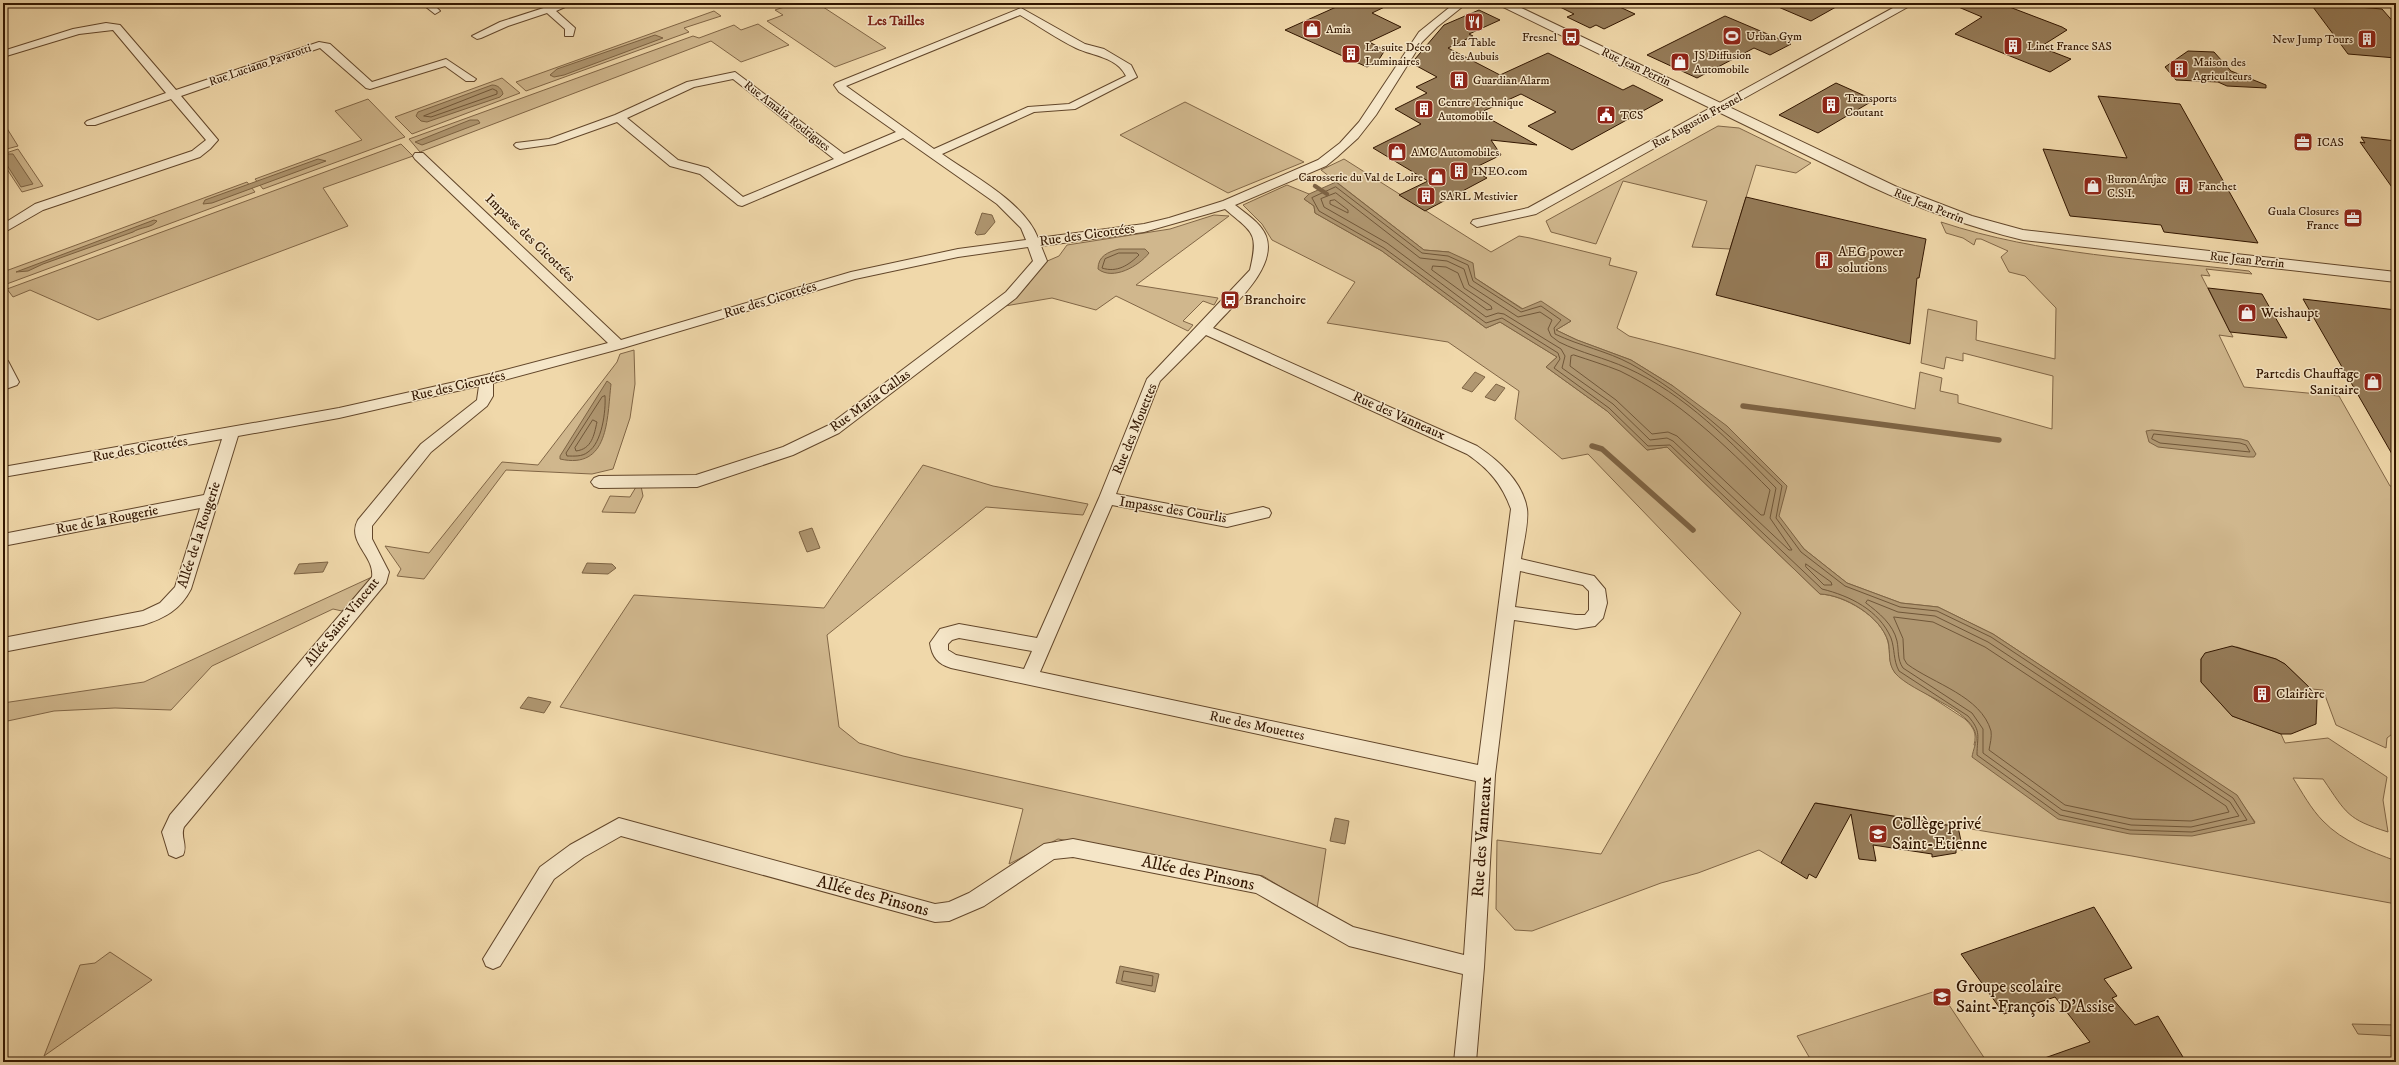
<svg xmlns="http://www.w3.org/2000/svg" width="2399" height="1065" viewBox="0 0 2399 1065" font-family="'IM FELL DW Pica',serif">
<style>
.green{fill:#d0b78d;stroke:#816646}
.water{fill:#af9670;stroke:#7d6343}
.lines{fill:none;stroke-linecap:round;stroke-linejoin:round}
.shore{stroke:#705638;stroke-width:1}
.stream-far1{stroke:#7d6343;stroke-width:4.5}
.stream{stroke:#7d6343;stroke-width:5.5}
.building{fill:#957b58;stroke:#321600}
.minor-casing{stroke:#62462a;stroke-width:2}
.tertiary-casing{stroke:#62462a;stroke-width:2}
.minor{fill:#f5e6c8;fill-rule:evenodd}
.tertiary{fill:#f5e6c8;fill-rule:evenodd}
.labels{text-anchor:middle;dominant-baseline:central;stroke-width:3;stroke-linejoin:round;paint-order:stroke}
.far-poi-label{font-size:12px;fill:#321600;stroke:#f5e6c8;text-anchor:start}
.far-street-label{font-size:12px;fill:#321600;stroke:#f5e6c8}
.far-neighbourhood-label{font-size:13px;font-weight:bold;fill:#7a1f14;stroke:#f5e6c8}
.street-label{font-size:14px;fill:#321600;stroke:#f5e6c8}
.poi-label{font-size:14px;fill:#321600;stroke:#f5e6c8;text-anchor:start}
.near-poi-label{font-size:17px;fill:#321600;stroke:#f5e6c8;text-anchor:start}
.near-street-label{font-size:17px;fill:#321600;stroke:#f5e6c8}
</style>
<rect width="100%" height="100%" fill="#f0d8aa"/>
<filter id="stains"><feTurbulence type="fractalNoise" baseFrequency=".005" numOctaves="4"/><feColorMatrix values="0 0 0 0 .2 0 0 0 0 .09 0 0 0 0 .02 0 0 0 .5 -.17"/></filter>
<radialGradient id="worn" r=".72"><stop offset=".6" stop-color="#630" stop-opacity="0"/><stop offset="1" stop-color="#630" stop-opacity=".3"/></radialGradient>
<!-- green -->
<path class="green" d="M797,3H817L886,48L835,67L767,21L783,15L775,10Z
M714,11L721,16L684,28L689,32L526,91L516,82Z
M758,24L789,45L741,62L711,41L420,152L409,139L693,36L699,38L734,25L741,30Z
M502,78L520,93L412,134L395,117Z
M368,99L405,137L263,189L255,179L362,140L335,111Z
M1185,102L1304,162L1228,193L1120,135Z
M3,122L18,146L3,150Z
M1718,126L1739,128L1811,163L1796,173L1756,165L1730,249L1692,247L1707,201L1623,181L1596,244L1551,232L1546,221Z
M401,144L413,156L323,188L348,226L98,320L30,290L13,297L7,289Z
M18,149L43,186L22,192L3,163V154Z
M1344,159L1491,252L1519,236L1530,238L1611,258L1609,265L1637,272L1617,328L1629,336L1915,409L1920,372L1942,378L1940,391L1958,395V403L2052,429L2053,376L1963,353V361L1946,357L1944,369L1921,363L1928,309L1977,321L1976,340L2055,359L2056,308L2025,276L2009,272L2001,257L2008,251L1981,239H1976L1974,245L1963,238L1946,233L1941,222C2040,255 2146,259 2249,271L2252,274L2206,269L2210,276L2201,275L2233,337L2219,335L2244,387L2339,396L2390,486L2396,487V731L2387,738L2386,748L2336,725L2323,690L2311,689L2285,664L2276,659L2237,647L2205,654L2201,659V682L2232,716L2281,734L2285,743L2328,738L2387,777L2383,800L2388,832C2347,819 2347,814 2323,779L2293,778C2302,792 2311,809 2323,821C2343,842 2370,851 2396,861V904L2132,856L1816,803L1781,863L1759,850L1698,873L1661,883L1532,931L1515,930L1496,909L1497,840L1601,854L1741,613L1588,454L1562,459L1515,419L1519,391L1448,342L1327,323L1355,282L1272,240L1262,224L1243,205L1287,185L1309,194L1304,199L1314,206L1315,213L1382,251L1486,328L1500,322L1557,357L1546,367L1607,411L1647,450L1667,447L1820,594C1844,595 1882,617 1888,642C1891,655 1887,661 1896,674L1965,719C1974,728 1977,733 1974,745L2255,822L2236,795L1993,634L1938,607L1901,603L1847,583L1804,549L1673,386L1631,360L1577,340L1556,330L1571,321L1523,309L1475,278L1449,252L1424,250L1321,170Z
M247,182L255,192L4,285L3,272Z
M1214,215L1229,216L1136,285L1218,298L1214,305L1203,301L1183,321L1193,325L1188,331L1116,296L1096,310L1052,298L1005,306L1026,287L1045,262L1059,256L1067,245L1170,229Z
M634,350L635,384L630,418L613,469L592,474L506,470L424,579L397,576L401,569L385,546L429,553L502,462L538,465L617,362L620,354Z
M923,465L993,486L1088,504L1083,515L986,507L827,635L839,727L859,743L903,756L1326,849L1317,909L1263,876L1058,839L1009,864L1023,809L560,707L634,595L824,608Z
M641,486L643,496L635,513L602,512L610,496L630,497L636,487Z
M372,577L342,611L333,609L212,666L171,710L115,708L54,711L3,722V703L144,682Z
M110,952L152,980L44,1056L80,965L95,963Z
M1939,990L1987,1062H1812L1797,1036Z
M2352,1024L2396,1025V1036L2358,1034Z"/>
<!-- water -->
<path class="water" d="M655,35L663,38L564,75L554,77L550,75L557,69Z
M492,85C498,85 502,89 503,94L500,97L427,122L421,121L416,116L418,112Z
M470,120H478L480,123L422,145L415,142Z
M7,154H13L33,184L21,187L3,159V156Z
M318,159L326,161L212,203L203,204L205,200Z
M1336,182L1424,250L1449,252L1473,263L1475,278L1522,309L1541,301L1571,321L1556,330L1577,340L1631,360L1673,386L1727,426L1787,486L1779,516L1804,549L1847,583L1901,603L1938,607L1993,634L2237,795L2255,823L2192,836L2130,834L2058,819L1972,757C1973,750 1977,742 1976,736C1973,709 1912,693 1895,673C1887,662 1891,653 1888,641C1880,616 1845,595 1820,594L1667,447L1647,450L1607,411L1546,367L1557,357L1500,322L1486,328L1382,251L1315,213L1314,206L1304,199L1309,194Z
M982,213L992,215L995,222L985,234L977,235L975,233Z
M154,220L157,221C152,228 140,227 133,232L43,264L28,271L16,272Z
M1119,249H1145L1149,253C1139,266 1113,281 1098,269C1098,256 1108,252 1119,249Z
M1475,372L1485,377L1472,392L1462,388Z
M607,381L611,384C607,419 609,470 560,459V456Z
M1496,384L1505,388L1495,401L1485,397Z
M2152,430L2241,439L2248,441L2256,454L2254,457H2248L2158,447L2149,442L2146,431Z
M812,528L820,548L807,552L799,532Z
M328,562L323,572L294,574L299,564Z
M587,563L612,564L616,568L608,574L582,573Z
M528,697L551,702L544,713L520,708Z
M1335,818L1349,821L1345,844L1330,841Z
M1120,966L1159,974L1155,992L1116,983Z"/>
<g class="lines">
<!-- shore -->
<path class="shore" d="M493,89L497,91V94L431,117L424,116Z
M1336,187L1422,253L1448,256L1468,265L1473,281L1521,312L1541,306L1561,320L1554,328L1555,334C1580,346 1607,351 1631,364C1688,396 1736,441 1782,486L1776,518L1801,552L1845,586L1900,607L1937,611L1991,637L2233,798L2247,820L2192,832L2130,830L2060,815L1977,755C1977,736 1982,732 1968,716L1899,671C1893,660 1895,649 1891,638C1879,610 1850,596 1822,589L1670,445L1648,446L1609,408L1554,368L1560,359L1558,353L1502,318L1486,323L1384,248L1319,211L1312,198Z
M1336,193L1420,258L1447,261L1464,269L1469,285L1518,317L1540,312L1552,320L1548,329L1551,336L1559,342C1581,353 1605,358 1627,368C1685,394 1732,443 1776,488L1770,518L1792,550H1789L1673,441L1667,438L1650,440L1613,404L1562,368L1565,356L1561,349L1504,314L1498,313L1486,317L1387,243L1324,207L1321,199Z
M1335,200L1348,210V213L1330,204V201Z
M1119,253H1137L1139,255C1129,265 1117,273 1102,268L1105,259Z
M1433,266L1446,267L1458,273L1464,288L1491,306L1492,309L1487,310L1432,270Z
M1574,355C1589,360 1605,365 1620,371C1678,399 1725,445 1770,490L1764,515H1761L1677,436L1668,432L1652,434L1616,400L1570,366L1571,356Z
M605,396C606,411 602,443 588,452C582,457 574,456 567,456L566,453L602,397Z
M593,420L597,422C594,435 592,449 576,451L575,448Z
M2154,434L2240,443L2246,445L2250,452L2160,443L2152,439Z
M1806,564L1831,582L1832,585H1824L1806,567Z
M1868,600L1898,612L1935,616L1988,642L2230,802L2239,816L2191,827L2131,825L2062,810L1983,753V729L1972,713L1903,668C1897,659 1899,651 1897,641C1893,624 1879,613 1866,603Z
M1894,617L1933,622L1985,647L2226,806L2229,812L2191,821L2132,819L2065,805L1989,750C1990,744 1992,737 1991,731C1981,696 1934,684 1907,664L1904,659L1903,639Z
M1124,971L1153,976L1152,986L1122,981Z"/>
<!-- stream-far1 -->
<path class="stream-far1" d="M1315,186L1327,194"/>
<!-- stream -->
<path class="stream" d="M1743,406L1999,440
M1592,446L1602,449L1693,530"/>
</g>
<!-- building -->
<path class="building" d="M1345,3H1393L1372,13L1401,27L1369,42L1385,50L1378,61L1367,67L1285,30Z
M1552,3H1611L1635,14L1604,29L1596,25L1590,28L1567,17L1574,14Z
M1769,3H1843L1811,21Z
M1949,3H1999L2062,27L2067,30L2040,47L2071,59L2050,72L1955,34L1982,17Z
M2310,3L2382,9L2396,25V58L2348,54Z
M1479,10L1500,20L1469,34L1473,36L1448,48L1500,75L1548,53L1623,90L1633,85L1663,100L1572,150L1528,126L1556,112L1521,94L1479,113L1537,145L1491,140L1501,155L1472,169L1487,178L1425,211L1399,195L1428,181L1373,148L1421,124L1395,109L1427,93L1416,87L1437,77L1413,64L1409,66L1444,25Z
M1725,16L1791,44L1770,55L1754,48L1697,78L1647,55Z
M2188,51L2214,52L2231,71L2266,85V88L2227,86L2218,82L2176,80L2165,67Z
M1836,83L1874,100L1818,133L1779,115Z
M2098,96L2180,104L2258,243L2164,232L2161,225L2070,216L2043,149L2127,158Z
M2361,137L2396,141V193L2360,142L2365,143Z
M1746,197L1926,239L1919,278H1917L1910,344L1716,295Z
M2208,288L2262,294L2287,338L2230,332Z
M2303,299L2396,310V461Z
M2232,646L2276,659L2285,664L2311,689L2317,699L2316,724L2291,734H2281L2232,716L2201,682V659L2205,653Z
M1815,803L1958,827L1963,850L1956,849V853L1932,857V854L1873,845L1876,861L1859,859L1851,814L1816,878L1809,874L1807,879L1781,863Z
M2094,907L2132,968L2104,979L2117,996L2112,998L2135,1025L2158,1016L2186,1062H2039V1060L2090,1042L2055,997L2004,1014L1961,954Z"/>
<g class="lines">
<!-- minor casing -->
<g class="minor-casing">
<path id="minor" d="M421,3H432L440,11L435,14Z
M559,3H574L556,11L575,28L573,36H565V29L547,13L508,26L481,38L477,39L472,36L500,22Z
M1455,3H1467L1437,27L1422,42L1376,115L1358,138L1337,157L1326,166L1235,205C1245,213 1261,223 1266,236C1278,268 1232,306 1213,328L1477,446C1498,460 1523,482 1527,509C1529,522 1523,545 1521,559L1594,576L1605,589L1607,603L1603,618L1595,626L1576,629L1514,620L1495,775L1484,967L1476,1062H1454L1463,974L1349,946L1256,893L1073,857L1054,859L984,906L949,921L935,922L621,836L584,857L554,879L500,966L493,969L486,966L483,959L540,867L570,845L619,818L935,904L949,902L969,893L1044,844L1073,839L1260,876L1353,927L1464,955L1476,781L951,668C938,664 932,657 930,643L940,629L959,624L1037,638L1099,498L1147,379L1250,270C1259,232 1253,233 1225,209L1144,232L1041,246L1047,261L1016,298L839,433L793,455L697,487L599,488L594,486L591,482L594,478L599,476L696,475L783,447L829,425L1006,292L1033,261L1028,247L958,257L855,279L623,348L493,383V396L487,406L431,452L372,526V539L389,572L386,583L184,827C180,837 188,845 183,855L176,858L169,855L162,832L170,815L372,577C375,556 346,542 358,520L421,444L477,400L479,386L339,418L238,436L191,589C180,610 165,618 143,625L3,652V638L143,611L160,603L175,587L200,508L3,546V534L204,495L222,439L3,477V467L339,408L486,375L608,343L415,159L413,156L415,153H423L621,340L851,272L958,249L1026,240L1021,228L997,204L903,138L742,206L738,205L700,174L670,166L617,122L555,144L520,149L516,147L514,145L516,143L549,139L615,115L687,82L735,72L844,154L896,132L839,92L834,85L836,83L1021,8L1085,44L1104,49L1131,65L1137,77L1075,109L1034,112L942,154C973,176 1024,202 1038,238L1144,224L1169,218L1223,201L1318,160L1340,143L1359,122L1419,32ZM1020,15C1039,26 1057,39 1076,48C1093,56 1117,57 1126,76L1069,104L1028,107L934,149L846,86ZM733,79L834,159L743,197L708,168L678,160L627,118L694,87ZM1206,335L1467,454C1489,469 1502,484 1511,509L1478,765L1040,672L1112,505L1227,527L1269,517L1271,513L1269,509L1263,507L1227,515L1116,494L1160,381ZM1520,571L1583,585L1589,591V610L1585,615H1576L1515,607ZM959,638L1032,651L1024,669L956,655L948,650V644L952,640Z
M1902,3H1915L1536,214L1477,227L1471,223L1473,220L1528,208Z
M106,23L120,25L176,90L319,42L330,44L372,82L446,59L476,79L474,81H466L445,66L370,89L366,88L320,48L181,96L218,140L210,149L200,157L43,210L3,233V224L35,204L192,151L206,140L171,99L95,125H87L85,123L87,121L166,93L113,30L79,34L3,57V51L73,29Z
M3,359L8,361L19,382L17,385L3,390Z"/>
</g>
<!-- tertiary casing -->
<g class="tertiary-casing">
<path id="tertiary" d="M1495,3H1511L1899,188L1972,216L2023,230L2396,272V282L2023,240C1970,227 1920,209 1870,186Z"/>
</g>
<!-- minor -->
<use href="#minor" class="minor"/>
<!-- tertiary -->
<use href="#tertiary" class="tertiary"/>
</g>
<!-- icons -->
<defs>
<g id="restaurant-square" transform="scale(1)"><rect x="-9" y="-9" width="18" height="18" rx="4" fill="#8f2418" stroke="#f5e6c8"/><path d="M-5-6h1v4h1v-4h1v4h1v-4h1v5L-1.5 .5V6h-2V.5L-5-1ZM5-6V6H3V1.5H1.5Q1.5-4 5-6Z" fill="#fff"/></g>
<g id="shop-square" transform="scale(1)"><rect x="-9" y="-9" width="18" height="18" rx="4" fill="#8f2418" stroke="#f5e6c8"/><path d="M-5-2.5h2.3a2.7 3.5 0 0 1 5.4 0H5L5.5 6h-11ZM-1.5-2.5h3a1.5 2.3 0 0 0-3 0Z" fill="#fff"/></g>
<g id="stadium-square" transform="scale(1)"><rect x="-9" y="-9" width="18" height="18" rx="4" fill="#8f2418" stroke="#f5e6c8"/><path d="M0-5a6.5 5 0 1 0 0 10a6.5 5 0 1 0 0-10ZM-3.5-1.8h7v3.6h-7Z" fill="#fff"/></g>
<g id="bus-square" transform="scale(1)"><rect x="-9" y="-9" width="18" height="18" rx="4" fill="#8f2418" stroke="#f5e6c8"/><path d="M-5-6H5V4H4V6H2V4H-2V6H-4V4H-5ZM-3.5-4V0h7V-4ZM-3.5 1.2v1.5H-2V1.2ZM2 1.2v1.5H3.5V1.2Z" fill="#fff"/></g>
<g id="building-square" transform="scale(1)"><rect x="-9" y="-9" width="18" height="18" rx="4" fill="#8f2418" stroke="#f5e6c8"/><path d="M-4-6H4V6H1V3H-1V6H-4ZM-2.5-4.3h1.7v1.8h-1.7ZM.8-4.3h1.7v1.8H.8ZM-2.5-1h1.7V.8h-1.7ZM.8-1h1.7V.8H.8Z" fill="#fff"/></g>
<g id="civic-square" transform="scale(1)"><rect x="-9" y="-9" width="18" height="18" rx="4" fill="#8f2418" stroke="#f5e6c8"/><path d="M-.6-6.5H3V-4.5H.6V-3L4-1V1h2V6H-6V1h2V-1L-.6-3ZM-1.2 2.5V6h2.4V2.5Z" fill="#fff"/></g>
<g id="office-square" transform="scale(1)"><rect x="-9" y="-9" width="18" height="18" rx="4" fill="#8f2418" stroke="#f5e6c8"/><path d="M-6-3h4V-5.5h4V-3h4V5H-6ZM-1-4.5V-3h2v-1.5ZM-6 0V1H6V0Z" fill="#fff"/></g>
<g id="school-square" transform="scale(1)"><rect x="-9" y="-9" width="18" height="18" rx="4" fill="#8f2418" stroke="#f5e6c8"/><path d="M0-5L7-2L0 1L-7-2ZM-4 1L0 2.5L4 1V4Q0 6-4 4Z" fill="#fff"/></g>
</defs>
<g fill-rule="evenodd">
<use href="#restaurant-square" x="1474" y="22"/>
<use href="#shop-square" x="1312" y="29"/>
<use href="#stadium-square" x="1732" y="36"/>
<use href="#bus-square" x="1571" y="37"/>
<use href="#building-square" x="2367" y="39"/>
<use href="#building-square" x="2013" y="46"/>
<use href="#building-square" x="1351" y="54"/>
<use href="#shop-square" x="1680" y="62"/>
<use href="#building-square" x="2179" y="69"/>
<use href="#building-square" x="1459" y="80"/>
<use href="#building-square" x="1831" y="105"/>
<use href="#building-square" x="1424" y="109"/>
<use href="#civic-square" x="1606" y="115"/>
<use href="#office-square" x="2303" y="142"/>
<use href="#shop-square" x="1397" y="152"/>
<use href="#building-square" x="1459" y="171"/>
<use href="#shop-square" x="1437" y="177"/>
<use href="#shop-square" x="2093" y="186"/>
<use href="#building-square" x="2184" y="186"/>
<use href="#building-square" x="1426" y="196"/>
<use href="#office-square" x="2353" y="218"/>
<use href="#building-square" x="1824" y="260"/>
<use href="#bus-square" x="1230" y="300"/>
<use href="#shop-square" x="2247" y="313"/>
<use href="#shop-square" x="2373" y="382"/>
<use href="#building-square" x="2262" y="694"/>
<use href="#school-square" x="1878" y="834"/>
<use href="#school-square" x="1942" y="997"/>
</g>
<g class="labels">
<!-- far-poi labels -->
<g class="far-poi-label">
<text x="1326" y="29">Amia</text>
<text x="1746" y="36">Urban Gym</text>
<text x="1557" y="37" text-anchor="end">Fresnel</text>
<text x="2353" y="39" text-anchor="end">New Jump Tours</text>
<text x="1474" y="42" text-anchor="middle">La Table<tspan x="1474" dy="14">des Aubuis</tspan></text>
<text x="2027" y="46">Linet France SAS</text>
<text x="1365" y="47">La suite Déco<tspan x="1365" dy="14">Luminaires</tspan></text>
<text x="1694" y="55">JS Diffusion<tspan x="1694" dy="14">Automobile</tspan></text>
<text x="2193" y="62">Maison des<tspan x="2193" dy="14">Agriculteurs</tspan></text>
<text x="1473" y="80">Guardian Alarm</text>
<text x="1845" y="98">Transports<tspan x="1845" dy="14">Coutant</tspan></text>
<text x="1438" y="102">Centre Technique<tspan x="1438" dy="14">Automobile</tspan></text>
<text x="1620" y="115">TCS</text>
<text x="2317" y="142">ICAS</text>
<text x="1411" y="152">AMC Automobiles</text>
<text x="1473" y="171">INEO.com</text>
<text x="1423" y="177" text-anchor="end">Carosserie du Val de Loire</text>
<text x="2107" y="179">Buron Anjac<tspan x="2107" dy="14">C.S.I.</tspan></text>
<text x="2198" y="186">Fanchet</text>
<text x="1440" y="196">SARL Mestivier</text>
<text x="2339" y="211" text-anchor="end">Guala Closures<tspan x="2339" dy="14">France</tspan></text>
</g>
<!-- far-street labels -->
<g class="far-street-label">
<text transform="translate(260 65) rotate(-19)">Rue Luciano Pavarotti</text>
<text transform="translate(1636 67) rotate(25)">Rue Jean Perrin</text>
<text transform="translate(787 116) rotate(38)">Rue Amalia Rodrigues</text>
<text transform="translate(1697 121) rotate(-29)">Rue Augustin Fresnel</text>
<text transform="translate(1929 206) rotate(22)">Rue Jean Perrin</text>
<text transform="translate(2247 260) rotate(6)">Rue Jean Perrin</text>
</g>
<!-- far-neighbourhood labels -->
<g class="far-neighbourhood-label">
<text x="896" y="21">Les Tailles</text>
</g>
<!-- street labels -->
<g class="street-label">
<text transform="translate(1087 235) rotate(-8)">Rue des Cicottées</text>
<text transform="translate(530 238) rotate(44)">Impasse des Cicottées</text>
<text transform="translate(770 300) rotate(-17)">Rue des Cicottées</text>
<text transform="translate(458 386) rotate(-13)">Rue des Cicottées</text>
<text transform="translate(870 401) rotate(-36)">Rue Maria Callas</text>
<text transform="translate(1399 416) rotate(24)">Rue des Vanneaux</text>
<text transform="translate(1135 429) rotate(-68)">Rue des Mouettes</text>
<text transform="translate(140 449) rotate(-10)">Rue des Cicottées</text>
<text transform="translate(1173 510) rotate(9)">Impasse des Courlis</text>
<text transform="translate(107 520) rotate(-11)">Rue de la Rougerie</text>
<text transform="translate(199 535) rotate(-72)">Allée de la Rougerie</text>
<text transform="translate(342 622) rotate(-51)">Allée Saint-Vincent</text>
<text transform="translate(1257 726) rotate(12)">Rue des Mouettes</text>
</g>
<!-- poi labels -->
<g class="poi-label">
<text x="1838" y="252">AEG power<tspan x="1838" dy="16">solutions</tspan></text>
<text x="1244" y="300">Branchoire</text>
<text x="2261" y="313">Weishaupt</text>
<text x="2359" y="374" text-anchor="end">Partedis Chauffage<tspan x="2359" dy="16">Sanitaire</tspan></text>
<text x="2276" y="694">Clairière</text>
</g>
<!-- near-poi labels -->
<g class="near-poi-label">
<text x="1892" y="824">Collège privé<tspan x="1892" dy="20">Saint-Etienne</tspan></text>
<text x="1956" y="987">Groupe scolaire<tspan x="1956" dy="20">Saint-François D'Assise</tspan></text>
</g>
<!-- near-street labels -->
<g class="near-street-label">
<text transform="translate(1482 837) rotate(-86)">Rue des Vanneaux</text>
<text transform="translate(1198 873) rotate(12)">Allée des Pinsons</text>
<text transform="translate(873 896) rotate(15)">Allée des Pinsons</text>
</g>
</g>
<!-- margin -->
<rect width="2399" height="1065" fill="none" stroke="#f0d8aa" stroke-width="16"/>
<rect x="4" y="4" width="2391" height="1057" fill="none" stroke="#321600" stroke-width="2"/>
<rect x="8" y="8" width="2383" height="1049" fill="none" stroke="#321600"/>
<rect width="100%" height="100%" filter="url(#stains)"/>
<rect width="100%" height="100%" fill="url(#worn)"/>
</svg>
